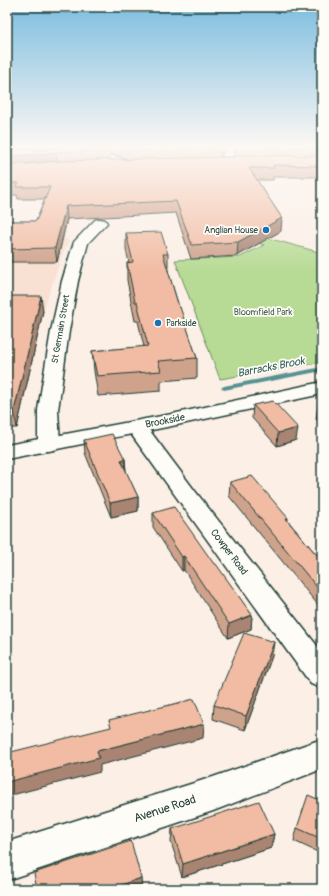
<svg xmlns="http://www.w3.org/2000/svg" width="329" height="896" viewBox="0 0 329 896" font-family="Pangolin,sans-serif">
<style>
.built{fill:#f8e0d2}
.green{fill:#b7db95;stroke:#6b8c64}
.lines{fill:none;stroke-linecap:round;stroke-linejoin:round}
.stream{fill:#569293;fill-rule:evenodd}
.pedestrian-casing{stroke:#1f3d34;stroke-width:3}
.minor-casing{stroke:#1f3d34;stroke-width:3}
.secondary-casing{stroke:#1f3d34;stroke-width:3}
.pedestrian{fill:#fdfcf7;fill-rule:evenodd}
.minor{fill:#fdfcf7;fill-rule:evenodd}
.secondary{fill:#fdfcf7;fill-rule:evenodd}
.wall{fill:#cfa28c;stroke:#1f3d34;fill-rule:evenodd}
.shaded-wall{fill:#a98472;stroke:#1f3d34}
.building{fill:#f1bca3;stroke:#1f3d34}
.poi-dot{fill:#1f6fb2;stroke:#fdfcf7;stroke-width:1.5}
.labels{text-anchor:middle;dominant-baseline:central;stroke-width:3.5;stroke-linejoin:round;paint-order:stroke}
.far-poi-label{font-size:9px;fill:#1f3d34;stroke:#fdfcf7;text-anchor:end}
.far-park-label{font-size:9px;fill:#3d5d47;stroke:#fdfcf7}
.far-street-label{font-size:9px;fill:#1f3d34;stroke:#fdfcf7}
.street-label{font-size:10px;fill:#1f3d34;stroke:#fdfcf7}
.water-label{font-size:11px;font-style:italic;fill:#36605c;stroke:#fdfcf7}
.near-street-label{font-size:12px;fill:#1f3d34;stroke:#fdfcf7}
</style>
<rect width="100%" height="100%" fill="#fbefe6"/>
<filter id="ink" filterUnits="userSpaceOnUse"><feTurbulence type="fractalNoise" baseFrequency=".025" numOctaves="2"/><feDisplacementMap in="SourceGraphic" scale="8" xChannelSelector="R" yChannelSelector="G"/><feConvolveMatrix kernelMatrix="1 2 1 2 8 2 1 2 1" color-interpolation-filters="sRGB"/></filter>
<g filter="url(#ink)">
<!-- built -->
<path class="built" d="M7,234H56L63,236L69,241L61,258L43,311L17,428H7Z"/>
<!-- green -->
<path class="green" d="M264,237L322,253V362L220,379L175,260L240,257L264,245L255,242Z"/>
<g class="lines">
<!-- stream -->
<path class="stream" d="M322,367V371L224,390L221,388L224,386Z"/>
<!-- pedestrian casing -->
<g class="pedestrian-casing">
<path id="pedestrian" d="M78,147H91L109,155L139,163L141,165L136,168L103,159Z"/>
</g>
<!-- minor casing -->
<g class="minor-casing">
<path id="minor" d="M227,147H237L232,158L253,160L259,163L253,166L224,163L221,158Z
M100,219L105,220L107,223L88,243L78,281L69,331L58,410L60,444L57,449L49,451L41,449L38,444V410L51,331L62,281L74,242L95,220Z
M137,421L144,423L195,491L322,652V688L311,684L126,427L130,423Z
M322,739V769L213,811L7,880V842L213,777Z"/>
</g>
<!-- secondary casing -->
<g class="secondary-casing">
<path id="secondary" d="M322,382V394L172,426L7,459V445L172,414Z"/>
</g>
<!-- pedestrian -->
<use href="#pedestrian" class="pedestrian"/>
<!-- minor -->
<use href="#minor" class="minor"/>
<!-- secondary -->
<use href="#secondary" class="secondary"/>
</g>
<!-- wall -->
<path class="wall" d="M7,147H226L221,157H234L235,147H322V178V177H273V180H257L281,231L237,256L191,259L176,213L67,219L57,262H7V221H36L45,199H18L17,195H7ZM110,153L124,158L127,159L110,160Z
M126,233L168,254V271L179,307L197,358V378L161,381V391L98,396L94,371L92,351L144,347L138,321H135L127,280V263L129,262L126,250Z
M7,296L43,311L17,428H7Z
M322,397V425L316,419L319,398Z
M253,405L296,440L277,446L252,418Z
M84,440L125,459L126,472L138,497V511L111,517L85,453Z
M230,482L288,518V521L322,561V604L318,605L229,496Z
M153,513L214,564L252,615L251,629L228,638L184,570L182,571L153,527Z
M272,656L245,730L213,719L214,705Z
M322,801V854L294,841L297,828Z
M172,829L274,834L271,848L182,877L171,842Z"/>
<!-- shaded-wall -->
<path class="shaded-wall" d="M19,147H51V152L20,153Z
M221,147H226L220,159V148Z
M56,152L57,164L7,168V157Z
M66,206L67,219L57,262L55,248Z
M282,218L281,231L237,256L238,242Z
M41,296L43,311L17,428L14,411Z
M298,428L296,440L277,446L278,433Z
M125,459L126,472L121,460Z
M138,497V511L111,517L110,503Z
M184,556V570L182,571V557Z
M322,591V604L318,605L321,592Z
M252,615L251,629L228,638L229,624Z
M274,642L272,656L245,730L246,716Z
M204,724L203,738L100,765V772L8,796L7,791V782L97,751Z
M274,834L271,848L182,877L183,864Z
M141,878L142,889H110Z"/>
<!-- building -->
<path class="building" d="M54,147H99L110,151L56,152L7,157V149L46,150L52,148Z
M125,147H221L220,148L126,151L127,149Z
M264,147H322V148Z
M244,155L322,156V166L273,165L274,168H249L282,218L238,242L192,245L176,201L66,206L55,248L7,249V221H36L50,187H16L19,183H7V166L56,161L232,157Z
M161,232L168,254H163L179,307H180L197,358L158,361L161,371L97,376L92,351L148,346L137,302H135L127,263L133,262L126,233Z
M7,296H41L14,411H7Z
M322,397V401L319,398Z
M273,401L298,428L278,433L253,405Z
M112,434L125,459L121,460L138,497L110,503L84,440Z
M252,476L288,518L286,519L322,561V591L321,592L230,482Z
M174,507L214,564H216L252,615L229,624L184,556L182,557L153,513Z
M244,633L274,642L246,716L214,705Z
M194,699L204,724L97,751L99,758L7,782V753L111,727L109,720Z
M308,795L322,801V839L297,828Z
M259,801L274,834L183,864L172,829Z
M131,841L141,878L110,889H37L34,873Z"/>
</g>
<!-- sky -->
<linearGradient id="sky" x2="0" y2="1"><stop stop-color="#7cbde0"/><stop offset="0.54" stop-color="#fdf8f4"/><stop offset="1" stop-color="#fdf8f4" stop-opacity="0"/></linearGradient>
<rect width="329" height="272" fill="url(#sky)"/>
<!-- markers -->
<g class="poi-dot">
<circle cx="266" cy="230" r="4"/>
<circle cx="158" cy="323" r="4"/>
</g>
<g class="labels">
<!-- far-poi labels -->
<g class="far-poi-label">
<text x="258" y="230">Anglian House</text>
<text x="166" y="323" text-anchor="start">Parkside</text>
</g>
<!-- far-park labels -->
<g class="far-park-label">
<text x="263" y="312">Bloomfield Park</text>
</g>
<!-- far-street labels -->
<g class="far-street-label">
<text transform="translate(61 329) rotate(-80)">St Germain Street</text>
</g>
<!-- street labels -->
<g class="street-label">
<text transform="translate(165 421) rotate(-11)">Brookside</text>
<text transform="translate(229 552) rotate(53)">Cowper Road</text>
</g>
<!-- water labels -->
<g class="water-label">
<text transform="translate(271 367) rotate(-11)">Barracks Brook</text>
</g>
<!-- near-street labels -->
<g class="near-street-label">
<text transform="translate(165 809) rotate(-18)">Avenue Road</text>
</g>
</g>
<!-- margin -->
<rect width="329" height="896" fill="none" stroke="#fdfcf7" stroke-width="24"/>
<rect x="12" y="12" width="305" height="872" fill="none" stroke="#1f3d34" stroke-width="1.5" filter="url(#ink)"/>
</svg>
